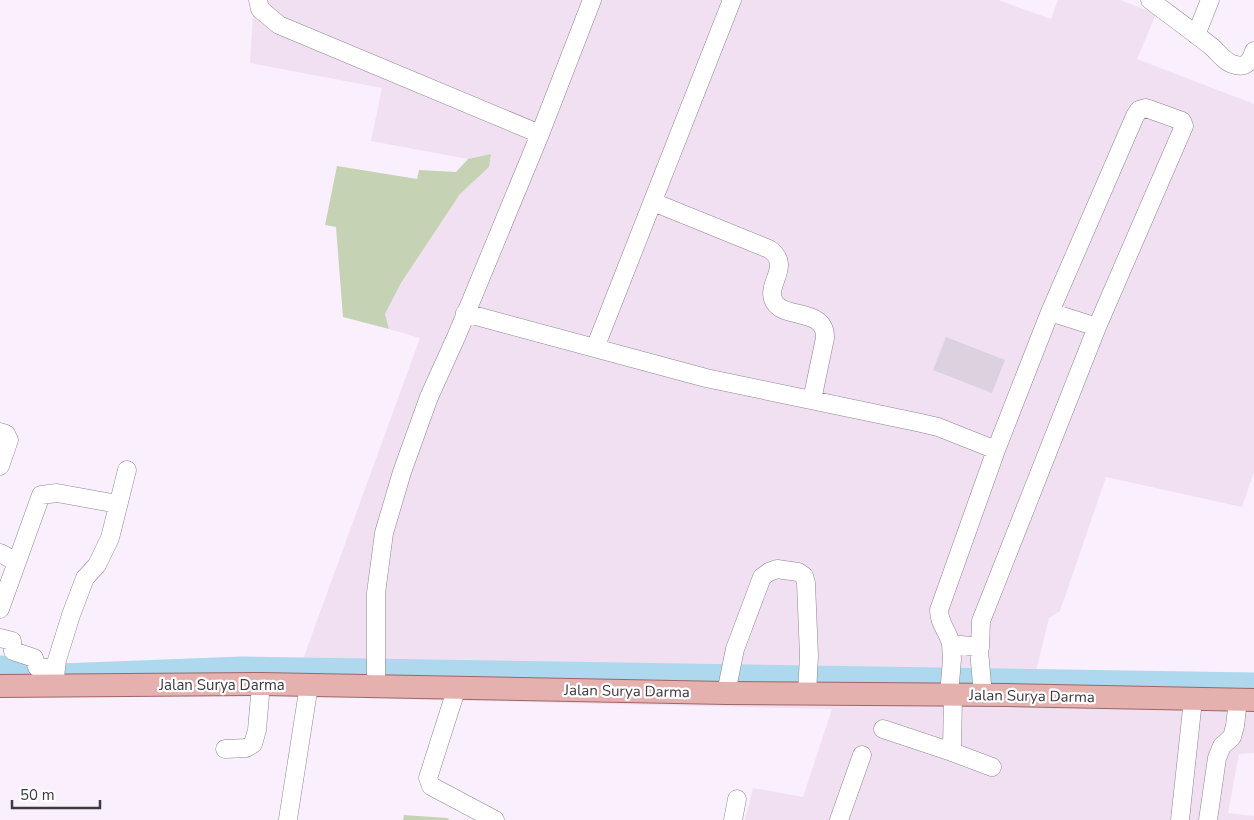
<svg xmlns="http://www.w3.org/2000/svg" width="1254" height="820" viewBox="0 0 1254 820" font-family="'Nunito Sans',sans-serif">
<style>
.commercial{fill:#f0e0f1}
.green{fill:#c5d3b4}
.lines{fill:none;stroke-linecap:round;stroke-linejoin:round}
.river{stroke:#add8ee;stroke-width:21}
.building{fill:#dbd1df}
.minor-casing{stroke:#8e8592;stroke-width:19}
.major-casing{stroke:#9e6565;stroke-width:24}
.minor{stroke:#fff;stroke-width:18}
.major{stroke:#e4b1af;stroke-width:22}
.labels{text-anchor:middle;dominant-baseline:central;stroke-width:4.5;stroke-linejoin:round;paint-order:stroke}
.street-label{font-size:15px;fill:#3d393f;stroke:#fff}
</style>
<rect width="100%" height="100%" fill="#f9effd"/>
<!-- commercial -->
<path class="commercial" d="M254,0H998L1051,19L1058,0H1120L1156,14L1137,59L1254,104V472L1242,507L1106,477L1060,611L1049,618L1036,671L1254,673V753L1239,754L1228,813L1254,816V820H745L753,788L803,797L832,709L391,699L389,664L302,662L420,338L389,329L385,314L401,283L460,194L489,167L491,155L468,159L371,141L382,88L250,63Z"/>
<!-- green -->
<path class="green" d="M491,154L489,167L460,194L401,283L385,314L389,329L343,317L336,227L325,225L337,166L417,179L419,170L456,172L468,159Z
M404,815L447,818L450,820H403Z"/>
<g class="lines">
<!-- river -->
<path class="river" d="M0,666L61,674L242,667L1254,683"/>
</g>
<!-- building -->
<path class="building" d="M946,337L1005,360L992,393L933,370Z"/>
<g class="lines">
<!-- minor casing -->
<g class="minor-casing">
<path id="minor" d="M258,0L260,9L279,25L540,134
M1150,0C1171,16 1192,31 1212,47C1219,53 1226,64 1236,65C1247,68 1251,60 1254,51
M1196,35L1210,0
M653,202L769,249C794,266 763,285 775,303C785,319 826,308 825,338L812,400
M1050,312L1097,327
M465,313L706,378L921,423L938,427L996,450
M595,348L732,0
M0,432L6,434L9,440L0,466
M0,553L17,562
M0,609L41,495L57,493L118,504
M0,638L12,641L13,651L34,658L37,667L55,669
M980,647L951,644C948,631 939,624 939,610L996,450L1050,312L1135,116L1139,110L1146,108L1182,121L1184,126L1097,327L981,621L980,647L979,651L983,695
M54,686L57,660L71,615L85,578L97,565L110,538L127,470
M376,686V593L384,533L402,472L429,397L457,335L540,134L592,0
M457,687L428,778L431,786L495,820
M726,693L735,649L762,577L769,572L777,569L798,572L804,576L806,583L809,656L807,693
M949,695L952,659L951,644
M883,729L952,752L953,695
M225,749L246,748L253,744L257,730L261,684
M952,752L992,767
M288,819L309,685
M733,820L737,799
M839,820L862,755
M1180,820L1193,700
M1208,820L1217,758L1222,746L1232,737L1235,726L1238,700"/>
</g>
<!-- major casing -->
<g class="major-casing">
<path id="major" d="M0,686L261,684L726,693L1007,695L1254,700"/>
</g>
<!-- minor -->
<use href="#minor" class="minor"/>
<!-- major -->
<use href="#major" class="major"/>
</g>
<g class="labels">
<!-- street labels -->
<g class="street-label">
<text x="222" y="685">Jalan Surya Darma</text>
<text transform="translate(627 691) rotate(1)">Jalan Surya Darma</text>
<text transform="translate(1032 696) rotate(1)">Jalan Surya Darma</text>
</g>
</g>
<!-- scale -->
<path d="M12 800v8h88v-8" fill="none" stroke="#3d393f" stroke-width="2.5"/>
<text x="20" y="800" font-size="15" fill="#3d393f" stroke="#ffffff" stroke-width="4" paint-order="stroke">50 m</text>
</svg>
